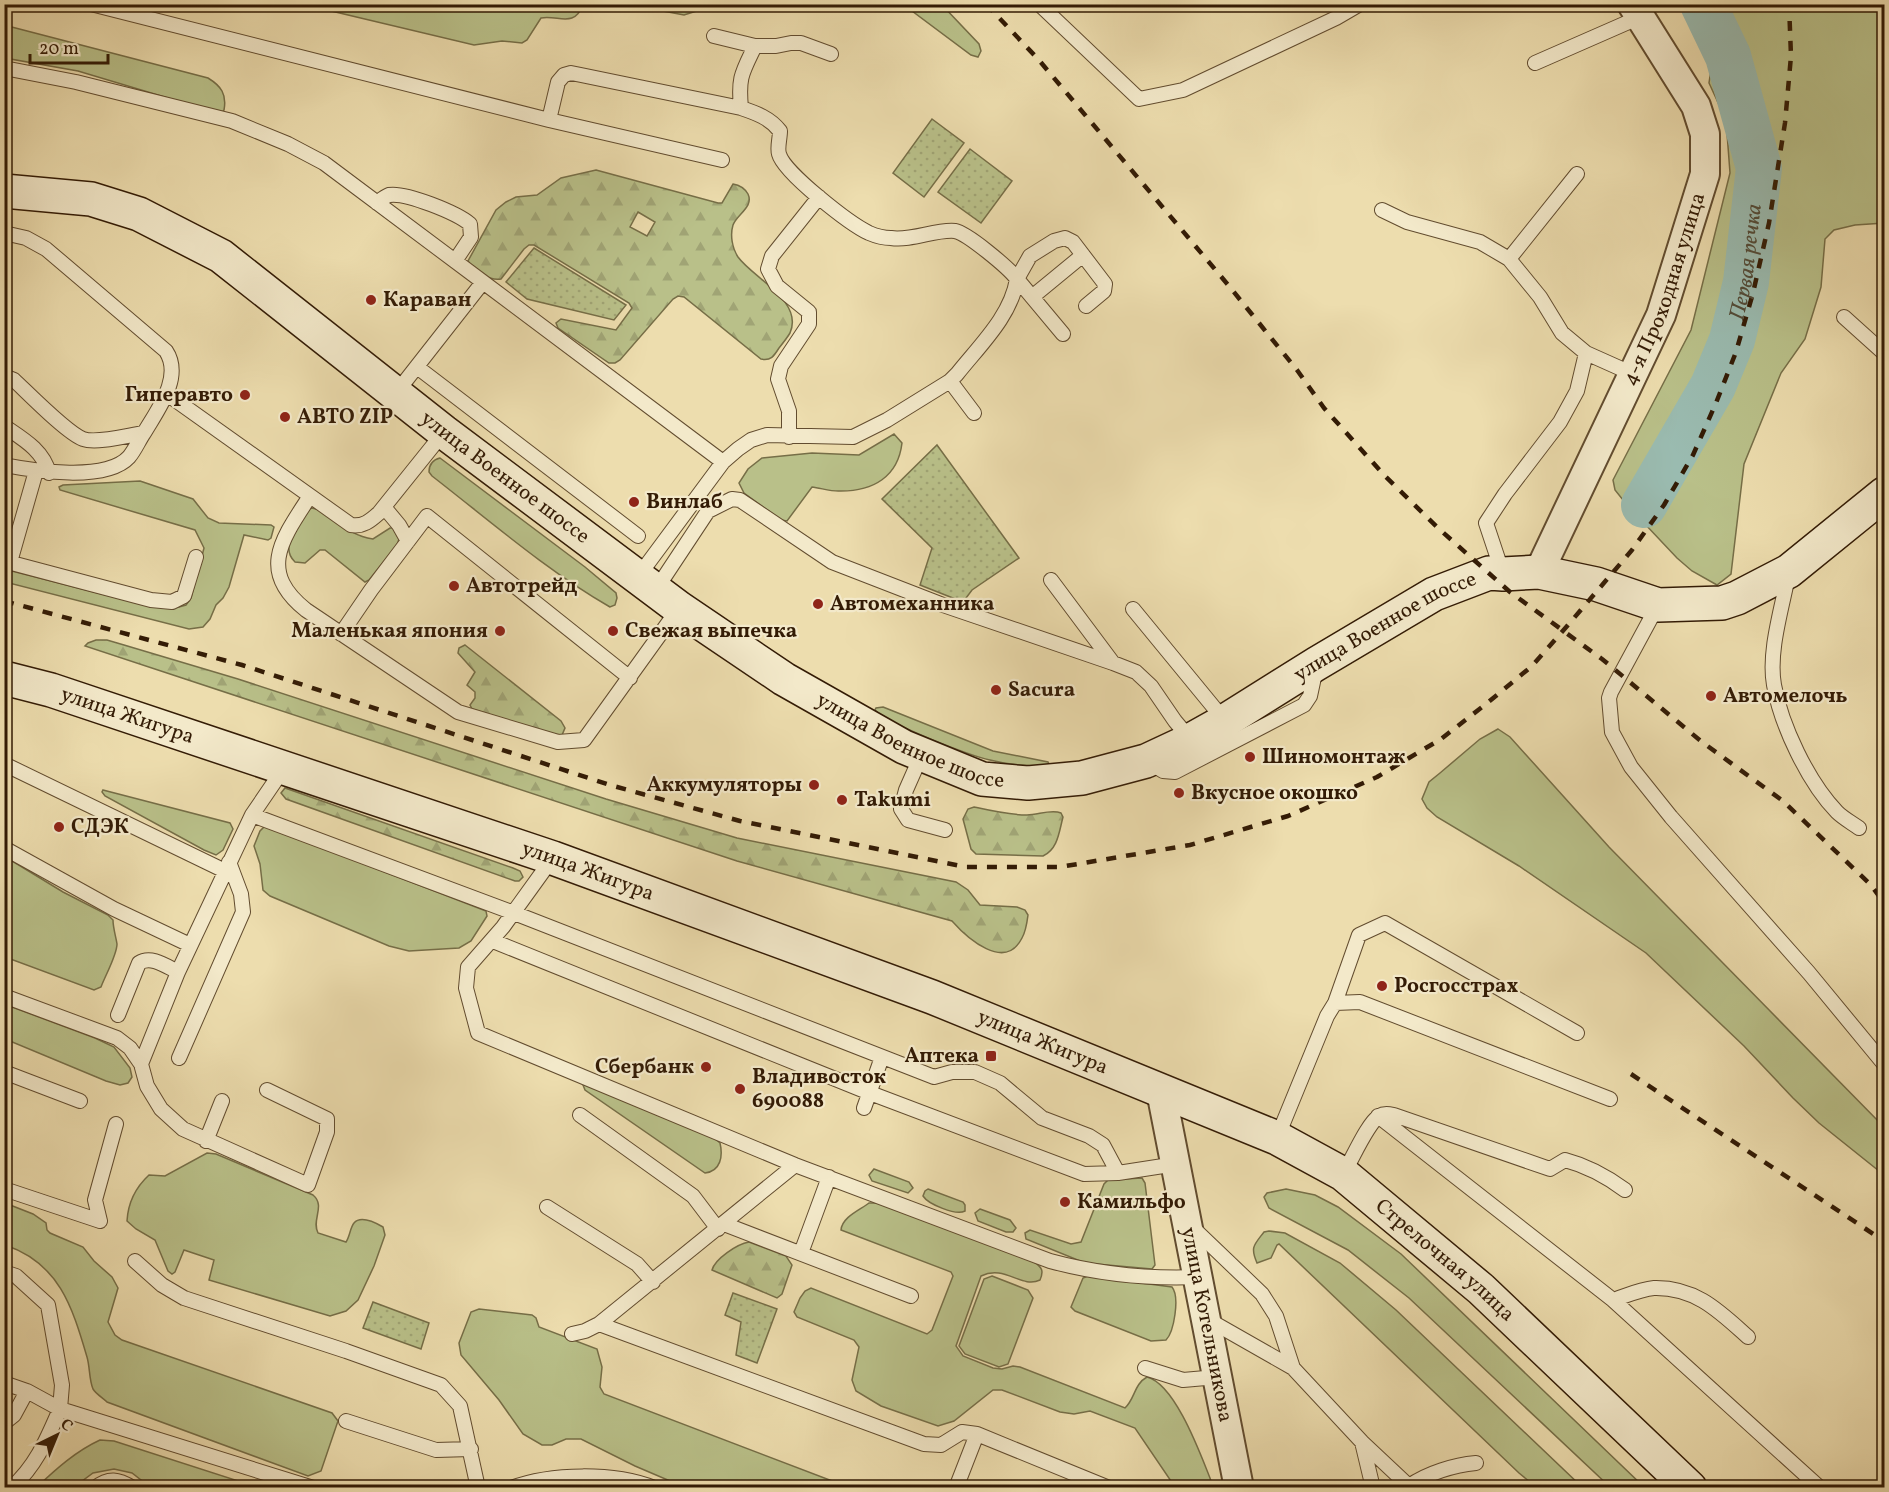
<svg xmlns="http://www.w3.org/2000/svg" width="1889" height="1492" viewBox="0 0 1889 1492" font-family="Vollkorn,serif">
<style>
.grass{fill:#b9c089;stroke:#766e47;stroke-width:1.5}
.forest{fill:url(#forest-firs);stroke:#766e47;stroke-width:1.5;fill-rule:evenodd}
.park{fill:url(#park-dots);stroke:#766e47;stroke-width:1.5}
.lines{fill:none;stroke-linecap:round;stroke-linejoin:round}
.river{stroke:#9abbb0;stroke-width:46}
.lane-casing{stroke:#624c2f;stroke-width:16}
.street-casing{stroke:#624c2f;stroke-width:32}
.secondary-casing{stroke:#331b05;stroke-width:36}
.lane{stroke:#f3e9ca;stroke-width:14}
.street{stroke:#f3e9ca;stroke-width:28}
.secondary{stroke:#f3e9ca;stroke-width:33}
.rail{stroke:#331b05;stroke-width:4.5;stroke-dasharray:10 10;stroke-linecap:butt}
.poi-dot{fill:#8f2418;stroke:#f3e9ca;stroke-width:2}
.labels{text-anchor:middle;dominant-baseline:central;stroke-width:4.5;stroke-linejoin:round;paint-order:stroke}
.street-label{font-size:21px;fill:#331b05;stroke:#f3e9ca}
.poi-label{font-size:21px;font-weight:bold;fill:#331b05;stroke:#f3e9ca;text-anchor:start}
.water-label{font-size:22px;font-style:italic;fill:#524b38;stroke:#f3e9ca}
</style>
<defs>
<pattern id="forest-firs" width="22" height="20" patternUnits="userSpaceOnUse" patternTransform="scale(1.5)"><rect width="22" height="20" fill="#b9c089"/><path d="M5 1l3.5 6h-7zM16 11l3.5 6h-7z" fill="#a0a475"/></pattern>
<pattern id="park-dots" width="8" height="8" patternUnits="userSpaceOnUse" patternTransform="scale(1.5)"><rect width="8" height="8" fill="#b9c089"/><path d="M2 2h.1M6 6h.1" fill="none" stroke="#a0a475" stroke-width="1.8" stroke-linecap="round"/></pattern>
</defs>
<rect width="100%" height="100%" fill="#edddae"/>
<filter id="stains"><feTurbulence type="fractalNoise" baseFrequency=".00333" numOctaves="4"/><feColorMatrix values="0 0 0 0 .2 0 0 0 0 .09 0 0 0 0 .02 0 0 0 .5 -.17"/></filter>
<radialGradient id="worn" r=".72"><stop offset=".6" stop-color="#630" stop-opacity="0"/><stop offset="1" stop-color="#630" stop-opacity=".3"/></radialGradient>
<!-- grass -->
<path class="grass" d="M306,5L583,4V5C574,28 559,15 541,18L527,40L522,43L502,41L474,45Z
M631,5H716L684,15Z
M904,5H942L979,44L981,51L978,57L971,55Z
M1729,5H1884V223L1855,225L1834,230L1825,239L1821,287L1805,339L1781,373L1744,464L1731,574L1717,585L1692,571L1677,558L1627,505L1615,490L1613,480L1691,330L1730,173L1726,120L1709,83L1713,57Z
M4,25L208,78C221,86 227,94 224,110L221,114L78,71L5,58Z
M894,434L902,443C898,477 873,491 841,491C832,492 821,488 812,487L787,521L781,520L744,493L739,483L748,469L762,458L812,453L859,455Z
M440,458L585,567L616,593L617,598L615,605L610,607C546,570 490,521 432,476L429,472C429,465 432,460 440,458Z
M140,481L193,499L208,518L219,523L271,525L274,527L271,538L268,540L244,535L229,587L223,598L216,605L210,619L203,627L189,629L5,582L4,569L153,607H179L186,605L191,598L204,548L195,530L60,490L59,487L63,485Z
M312,508C334,512 343,535 373,539L390,528H393L399,539L397,545L369,580L365,582L325,550H320L305,563L295,562C279,547 298,526 306,510Z
M883,707L993,751L1048,762L1050,766C1030,767 1010,765 990,760C971,756 885,723 875,710L876,708Z
M1498,729L1510,737L1609,847L1884,1127V1175L1819,1123L1793,1098L1744,1046L1646,953L1519,866L1437,817L1427,808L1422,799L1429,782L1440,773L1480,739Z
M103,790L230,823L233,829L223,850L216,855L204,850L105,796L102,792Z
M264,827H269L486,911L487,916L471,941L459,948L409,951L389,946L270,896L263,890L260,864L254,846L260,831Z
M4,856L63,892L108,915L113,920C113,928 116,937 117,944C117,955 105,976 101,987L94,990L5,957Z
M4,1004L95,1038L114,1047L130,1068L132,1077L128,1083L120,1085L106,1081L5,1039Z
M586,1082L714,1138L720,1143C723,1156 721,1171 705,1173L585,1090L583,1085Z
M207,1153L216,1154L313,1195C326,1206 311,1220 318,1233L346,1242C350,1236 350,1228 354,1223C361,1215 376,1223 383,1227L385,1235L374,1266L358,1300L346,1311L330,1316L209,1280L214,1260L184,1250L175,1272L172,1274L168,1271L155,1240L136,1229L127,1221C128,1203 136,1187 149,1175L165,1176Z
M874,1169L909,1182L913,1188L908,1193L872,1181L869,1175Z
M1142,1178L1145,1183L1155,1265L1152,1269L1085,1263L1026,1239L1025,1233L1030,1230L1071,1244L1081,1242L1104,1184L1108,1180Z
M928,1189L963,1202L965,1205V1211C956,1216 928,1204 923,1196L925,1191Z
M1286,1189L1315,1195L1338,1207L1401,1254L1644,1487H1610L1409,1298L1348,1250L1269,1208L1264,1197L1267,1193Z
M5,1203L33,1214L46,1223L47,1230L50,1233L83,1247L94,1261L112,1277L118,1288L108,1322L115,1335L122,1340L332,1413L338,1421L321,1471L308,1476L107,1402C103,1398 96,1394 93,1389C89,1380 90,1367 87,1357C72,1306 59,1263 5,1245Z
M869,1203H880L1034,1262C1042,1267 1044,1271 1040,1280C1021,1289 1005,1264 981,1276L956,1346L963,1356L993,1368L1002,1369L1013,1366L1020,1367L1125,1408C1135,1399 1134,1384 1147,1377C1175,1384 1200,1453 1210,1478L1213,1487H1175L1135,1428L1090,1411L1074,1414L1060,1412L1002,1390H993L954,1421L938,1426L881,1406L856,1391L852,1380L859,1347L854,1340L797,1317L794,1312L800,1298L805,1291L811,1288L927,1334L932,1330L953,1276L951,1272L841,1230C842,1217 860,1210 869,1203Z
M980,1209L1010,1220L1016,1228L1013,1232H1006L978,1221L975,1213Z
M1269,1231L1285,1233L1340,1263L1396,1310L1582,1487H1536L1519,1473L1279,1244L1277,1245L1271,1258L1257,1263C1250,1247 1254,1245 1264,1232Z
M992,1276L1028,1290L1033,1298L1008,1364L999,1367L965,1354L959,1346L984,1279Z
M1088,1276L1172,1287C1180,1297 1174,1332 1166,1340L1151,1341L1075,1311L1071,1307L1083,1278Z
M479,1309L532,1315L536,1318L539,1327L597,1349L602,1367L600,1387L604,1394L848,1487H684L635,1466L581,1439H566L552,1445H542L523,1434L499,1400L461,1355L459,1343L471,1312Z
M100,1440L114,1441L257,1487H150L132,1473L114,1469L93,1473L74,1487H37C56,1469 76,1451 100,1440Z"/>
<!-- forest -->
<path class="forest" d="M596,170L718,203H722L733,184C739,185 744,187 748,194C754,207 737,214 733,225C730,235 732,248 738,257C753,278 804,301 790,333C787,338 783,343 779,348C774,356 771,361 761,359L684,297L678,296L673,299L620,360L615,363H609L558,328L556,323L561,319L616,330L632,308L629,303L534,245H529L524,249L501,279C489,281 474,271 468,261L496,210L506,202L516,197L537,195L561,178ZM638,212L655,222L647,236L630,227Z
M96,640H107L124,645L238,679L606,799L737,838L956,882L968,890L980,905L1017,907L1025,910L1028,915C1027,923 1026,931 1022,938C1005,972 967,938 952,921L737,861L85,646L88,643Z
M465,645L561,721L565,728L562,735L558,736L472,709L470,705L475,698V692L467,685L475,672L458,653L459,648Z
M285,788L513,868L520,871L523,877L519,881H515L286,799L281,793Z
M974,807C992,811 1009,815 1027,815C1038,815 1051,809 1061,813L1063,817C1059,832 1058,849 1043,856L976,854L971,849L963,819L968,809Z
M749,1242L786,1256L792,1265L782,1294L777,1298L712,1270C715,1259 737,1244 749,1242Z"/>
<!-- park -->
<path class="park" d="M932,119L964,143L924,197L893,173Z
M970,149L1012,181L981,223L938,192Z
M534,248L626,305L614,320L527,299L506,282Z
M937,445L1019,558L972,590L963,602L920,585L932,548L882,499Z
M733,1293L777,1309L757,1363L736,1355L741,1322L725,1315Z
M373,1302L429,1323L421,1349L363,1328Z"/>
<g class="lines">
<!-- river -->
<path class="river" id="s1" d="M1644,505L1713,386L1732,340L1746,282L1759,168L1728,56L1703,4"/>
<!-- lane casing -->
<g class="lane-casing">
<path id="lane" d="M91,4L549,120L558,82L564,75L571,73L581,75L741,108C738,77 742,73 755,46H776L791,43H801L831,54
M1039,4L1139,99L1183,90L1336,18L1360,4
M714,36L755,46
M1535,63L1640,17
M4,68L76,82L232,121L288,144L324,163L483,282
M549,120L722,160
M377,203C381,200 384,197 389,195C406,192 457,213 470,224L471,237L455,261
M1382,210L1407,222L1480,242L1509,259L1540,297L1562,333L1586,353L1633,374
M4,233L26,238L46,249L166,351C183,377 158,409 144,433C129,435 97,444 83,439C67,433 29,394 14,380L4,376
M1509,259L1577,174
M1032,297L1083,255
M1844,317L1884,353
M1063,334L1017,279L1030,256L1054,241L1065,238L1073,242L1105,284L1104,291L1086,306
M417,367L638,536
M950,381L974,413
M396,393L483,282L723,462
M167,394L351,525C363,527 370,521 379,513L444,432
M4,426C23,439 43,450 49,473
M789,437V411L778,379L781,366L809,324V312L777,286L768,269L772,256L819,197
M4,465C35,471 106,482 129,457C135,450 139,440 144,433
M310,496C282,539 257,571 306,610L458,712L558,742L584,740L679,608
M384,507L399,525L408,541
M4,561L151,600L172,602L184,596L196,557
M10,562L36,471
M1503,574L1486,523L1505,494L1560,422L1577,391L1586,353
M1788,576C1782,608 1768,652 1774,685C1781,725 1808,782 1837,812C1843,818 1852,823 1859,828
M637,578L723,462L738,449L751,440L767,435L853,437L887,420L950,381L957,374C980,345 1011,316 1017,279C1009,268 967,233 955,231C936,229 912,241 891,238C883,238 876,236 869,233C850,224 784,173 779,154C777,148 780,138 780,131C770,118 756,113 741,108
M1051,580L1113,663L1136,672L1151,686L1175,721L1191,740
M655,591L708,511L732,499L740,500L832,562L943,605L1113,663
M1658,605L1611,692L1609,698L1612,732L1631,767L1671,817L1809,973L1884,1064
M1133,609L1225,721
M341,634L371,590L427,516L630,678
M921,756L906,790L901,809L908,820L945,830
M1148,762L1163,771L1175,772L1304,705L1310,696L1316,668
M4,764L225,871
M252,815L514,913L934,1077L952,1072H975L1000,1083L1042,1118L1089,1136L1103,1145L1118,1173
M4,848L114,909L190,945
M552,859L503,927L468,967L466,988L478,1033L795,1165L1050,1261C1098,1274 1149,1279 1198,1277
M493,941L870,1093L1084,1174L1118,1173L1176,1164
M4,996L117,1038L130,1048L141,1064
M1335,1003L1360,1002L1610,1099
M118,1015L139,963C151,955 166,966 178,972
M179,1058L243,912L241,894L229,862
M4,1072L80,1101
M267,1090L327,1119V1132L308,1185L183,1129L161,1109L147,1086L141,1064L178,972L252,815L284,768
M864,1108L882,1057
M580,1115L693,1196L718,1229
M1378,1116L1613,1300L1820,1488
M1277,1138L1327,1016L1335,1003L1359,935L1385,923L1577,1033
M206,1141L222,1101
M1343,1174C1352,1160 1367,1124 1379,1116C1384,1113 1389,1114 1394,1115L1550,1169L1565,1160C1588,1166 1606,1176 1625,1190
M4,1189L100,1221
M547,1207L637,1264L653,1282
M100,1221L95,1200L116,1124
M724,1224L911,1296
M1191,1226L1262,1294L1276,1316L1293,1368
M801,1253L829,1177
M135,1261L162,1285L184,1298L346,1351L441,1385L460,1406L478,1488
M4,1272L16,1276L48,1305L62,1385L60,1409L27,1391L4,1383
M1613,1300C1625,1296 1641,1289 1654,1288C1696,1287 1720,1312 1748,1337
M1207,1319L1293,1368L1362,1442L1411,1488
M599,1324L924,1444L941,1445L962,1432L977,1434L1109,1488
M572,1334L585,1331L599,1324L795,1165
M1145,1368L1183,1380L1217,1377
M346,1421L436,1450L471,1449
M4,1423L14,1415L27,1391
M1362,1442L1373,1488
M1409,1486C1428,1473 1454,1465 1476,1463
M11,1488C36,1466 47,1439 60,1409L313,1488
M95,1488C109,1477 118,1479 133,1488
M511,1488C551,1473 614,1472 654,1488
M956,1488L977,1434"/>
</g>
<!-- street casing -->
<g class="street-casing">
<g id="street">
<path id="s2" d="M1539,572L1661,315L1705,174V134L1696,106L1632,4"/>
<path id="s3" d="M1161,1091L1239,1488"/>
</g>
</g>
<!-- secondary casing -->
<g class="secondary-casing">
<g id="secondary">
<path id="s4" d="M4,191L91,199L139,214L221,256L444,432L679,608L784,679L904,747L982,779L1028,783L1082,778L1146,761L1191,740L1225,721L1316,664L1434,594L1489,573L1503,574L1539,572L1596,584L1658,605L1722,603L1737,598L1789,571L1884,494"/>
<path id="s5" d="M4,678L51,690L553,858L932,997L1277,1138L1343,1174L1481,1289L1690,1488"/>
</g>
</g>
<!-- lane -->
<use href="#lane" class="lane"/>
<!-- street -->
<use href="#street" class="street"/>
<!-- secondary -->
<use href="#secondary" class="secondary"/>
<!-- rail -->
<path class="rail" d="M986,4L1038,59L1229,286L1297,370L1324,408L1384,475L1438,528L1510,592L1602,659L1702,742L1783,801L1871,885L1884,903
M4,601L242,665L610,785L740,821L966,867H1060L1190,845L1288,816L1377,777L1441,739L1486,704L1532,666L1568,625L1632,550L1664,505L1693,455L1716,403L1736,352L1753,293L1769,223L1785,123L1791,56L1789,4
M1631,1074L1884,1241"/>
</g>
<!-- markers -->
<g class="poi-dot">
<circle cx="371" cy="300" r="6"/>
<circle cx="245" cy="395" r="6"/>
<circle cx="285" cy="417" r="6"/>
<circle cx="634" cy="502" r="6"/>
<circle cx="454" cy="586" r="6"/>
<circle cx="818" cy="604" r="6"/>
<circle cx="500" cy="631" r="6"/>
<circle cx="613" cy="631" r="6"/>
<circle cx="996" cy="690" r="6"/>
<circle cx="1711" cy="696" r="6"/>
<circle cx="1250" cy="757" r="6"/>
<circle cx="814" cy="785" r="6"/>
<circle cx="1179" cy="793" r="6"/>
<circle cx="842" cy="800" r="6"/>
<circle cx="59" cy="827" r="6"/>
<circle cx="1382" cy="986" r="6"/>
<rect x="985" y="1050" width="12" height="12" rx="3"/>
<circle cx="706" cy="1067" r="6"/>
<circle cx="740" cy="1089" r="6"/>
<circle cx="1065" cy="1202" r="6"/>
</g>
<g class="labels">
<!-- street labels -->
<g class="street-label">
<text stroke="none"><textPath href="#s2" startOffset="310">4-я Проходная улица</textPath></text>
<text stroke="none"><textPath href="#s4" startOffset="590">улица Военное шоссе</textPath></text>
<text stroke="none"><textPath href="#s4" startOffset="1598">улица Военное шоссе</textPath></text>
<text stroke="none"><textPath href="#s5" startOffset="129">улица Жигура</textPath></text>
<text stroke="none"><textPath href="#s4" startOffset="1076">улица Военное шоссе</textPath></text>
<text stroke="none"><textPath href="#s5" startOffset="615">улица Жигура</textPath></text>
<text stroke="none"><textPath href="#s5" startOffset="1101">улица Жигура</textPath></text>
<text stroke="none"><textPath href="#s5" startOffset="1563">Стрелочная улица</textPath></text>
<text stroke="none"><textPath href="#s3" startOffset="238">улица Котельникова</textPath></text>
</g>
<!-- poi labels -->
<g class="poi-label">
<text x="383" y="300">Караван</text>
<text x="233" y="395" text-anchor="end">Гиперавто</text>
<text x="297" y="417">АВТО ZIP</text>
<text x="646" y="502">Винлаб</text>
<text x="466" y="586">Автотрейд</text>
<text x="830" y="604">Автомеханника</text>
<text x="488" y="631" text-anchor="end">Маленькая япония</text>
<text x="625" y="631">Свежая выпечка</text>
<text x="1008" y="690">Sacura</text>
<text x="1723" y="696">Автомелочь</text>
<text x="1262" y="757">Шиномонтаж</text>
<text x="802" y="785" text-anchor="end">Аккумуляторы</text>
<text x="1191" y="793">Вкусное окошко</text>
<text x="854" y="800">Takumi</text>
<text x="71" y="827">СДЭК</text>
<text x="1394" y="986">Росгосстрах</text>
<text x="979" y="1056" text-anchor="end">Аптека</text>
<text x="694" y="1067" text-anchor="end">Сбербанк</text>
<text x="752" y="1077">Владивосток<tspan x="752" dy="24">690088</tspan></text>
<text x="1077" y="1202">Камильфо</text>
</g>
<!-- water labels -->
<g class="water-label">
<text stroke="none"><textPath href="#s1" startOffset="267">Первая речка</textPath></text>
</g>
</g>
<!-- margin -->
<rect width="1889" height="1492" fill="none" stroke="#edddae" stroke-width="24"/>
<rect x="6" y="6" width="1877" height="1480" fill="none" stroke="#331b05" stroke-width="3"/>
<rect x="12" y="12" width="1865" height="1468" fill="none" stroke="#331b05" stroke-width="1.5"/>
<!-- north arrow -->
<g transform="translate(57 1435) rotate(43)" stroke="#f3e9ca" stroke-width="4.5" paint-order="stroke">
<path d="M0-4.5L10 22L0 15L-10 22Z" fill="#331b05"/>
<text y="-9" font-size="16" font-weight="bold" text-anchor="middle" fill="#331b05">С</text>
</g>
<!-- scale -->
<path d="M30 54v9h78v-9" fill="none" stroke="#331b05" stroke-width="3"/>
<text x="39" y="54" font-size="18" fill="#331b05" stroke="#f3e9ca" stroke-width="4.5" paint-order="stroke">20 m</text>
<rect width="100%" height="100%" filter="url(#stains)"/>
<rect width="100%" height="100%" fill="url(#worn)"/>
</svg>
